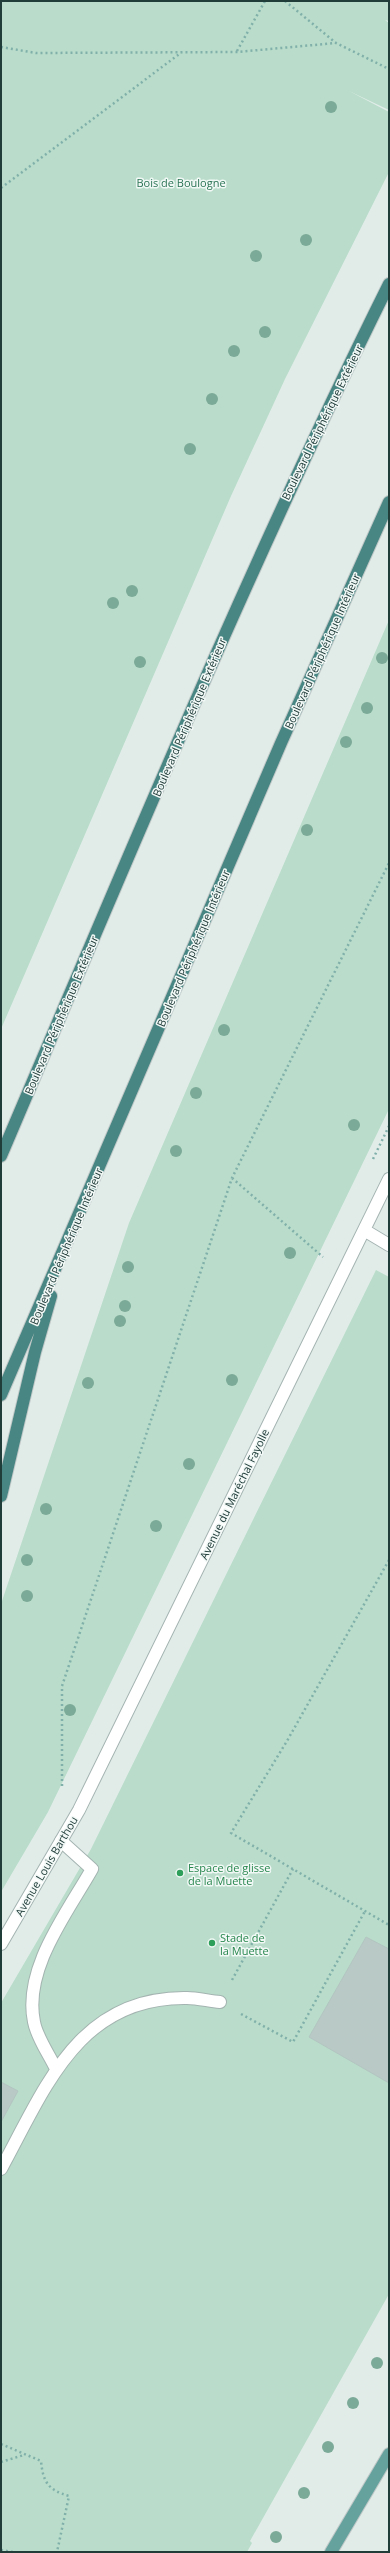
<svg xmlns="http://www.w3.org/2000/svg" width="390" height="2553" viewBox="0 0 390 2553" font-family="'Open Sans',sans-serif">
<style>
.park{fill:#b9ddca}
.building{fill:#b9c9c5;stroke:#b3c5c1}
.lines{fill:none;stroke-linecap:round;stroke-linejoin:round}
.service-casing{stroke:#a4b4b1;stroke-width:14}
.minor-casing{stroke:#a4b4b1;stroke-width:14}
.primary-casing{stroke:#c1c9c8;stroke-width:14}
.trunk-casing{stroke:#c1c9c8;stroke-width:14}
.path{stroke:#81b0aa;stroke-width:2.5;stroke-dasharray:2 3;stroke-linecap:butt}
.service{stroke:#fff;stroke-width:12}
.minor{stroke:#fff;stroke-width:12}
.primary{stroke:#65a29e;stroke-width:12}
.trunk{stroke:#488683;stroke-width:12}
.tree{fill:#7caa98}
.leisure-dot{fill:#2e9e5b;stroke:#f1f8f6;stroke-width:1.5}
.labels{text-anchor:middle;dominant-baseline:central;stroke-width:3;stroke-linejoin:round;paint-order:stroke}
.park-label{font-size:11px;fill:#2a7455;stroke:#f1f8f6}
.street-label{font-size:11px;fill:#213d3a;stroke:#f1f8f6}
.leisure-label{font-size:11px;fill:#27864d;stroke:#f1f8f6;text-anchor:start}
</style>
<rect width="100%" height="100%" fill="#e1ece9"/>
<!-- park -->
<path class="park" d="M1,1H389V21L385,20L389,23V110L349,91L389,112V172L285,379L231,496L1,1029Z
M389,620V1109L48,1812L1,1892V1604L129,1223Z
M376,1270L389,1277V2294L250,2541L252,2543L247,2552H1V2003L91,1849Z"/>
<!-- building -->
<path class="building" d="M366,1937L389,1949V2083L309,2037Z
M1,2082L18,2091L1,2122Z"/>
<g class="lines">
<!-- service casing -->
<g class="service-casing">
<path id="service" d="M56,2069C49,2054 37,2038 34,2022C23,1969 67,1913 92,1869L61,1841
M1,2169C45,2089 78,1996 187,1998C197,1998 209,2001 220,2002"/>
</g>
<!-- minor casing -->
<g class="minor-casing">
<path id="minor" d="M364,1230L389,1245
M1,1944L79,1810L389,1179"/>
</g>
<!-- primary casing -->
<g class="primary-casing">
<path id="primary" d="M331,2552L389,2454"/>
</g>
<!-- trunk casing -->
<g class="trunk-casing">
<path id="trunk" d="M1,1156C126,863 247,569 389,284
M1,1395L281,743L389,502
M1,1496L35,1352L51,1296"/>
</g>
<!-- path -->
<path class="path" d="M285,1L336,43L389,69
M1,47L36,53L237,52L336,43
M237,51L265,1
M1,188L182,52
M373,1159L389,1126
M232,1178L323,1257
M389,1560L287,1741L231,1833L389,1925
M62,1786V1686L232,1178L389,863
M232,1980L293,1869
M241,2014L293,2042L365,1911
M1,2444L41,2461C43,2482 48,2490 69,2496L57,2552
M1,2462L24,2455
M1,2550L13,2552"/>
<!-- service -->
<use href="#service" class="service"/>
<!-- minor -->
<use href="#minor" class="minor"/>
<!-- primary -->
<use href="#primary" class="primary"/>
<!-- trunk -->
<use href="#trunk" class="trunk"/>
</g>
<!-- trees -->
<g class="tree">
<circle cx="331" cy="107" r="6"/>
<circle cx="306" cy="240" r="6"/>
<circle cx="256" cy="256" r="6"/>
<circle cx="265" cy="332" r="6"/>
<circle cx="234" cy="351" r="6"/>
<circle cx="212" cy="399" r="6"/>
<circle cx="190" cy="449" r="6"/>
<circle cx="132" cy="591" r="6"/>
<circle cx="113" cy="603" r="6"/>
<circle cx="382" cy="658" r="6"/>
<circle cx="140" cy="662" r="6"/>
<circle cx="367" cy="708" r="6"/>
<circle cx="346" cy="742" r="6"/>
<circle cx="307" cy="830" r="6"/>
<circle cx="224" cy="1030" r="6"/>
<circle cx="196" cy="1093" r="6"/>
<circle cx="354" cy="1125" r="6"/>
<circle cx="176" cy="1151" r="6"/>
<circle cx="290" cy="1253" r="6"/>
<circle cx="128" cy="1267" r="6"/>
<circle cx="125" cy="1306" r="6"/>
<circle cx="120" cy="1321" r="6"/>
<circle cx="232" cy="1380" r="6"/>
<circle cx="88" cy="1383" r="6"/>
<circle cx="189" cy="1464" r="6"/>
<circle cx="46" cy="1509" r="6"/>
<circle cx="156" cy="1526" r="6"/>
<circle cx="27" cy="1560" r="6"/>
<circle cx="27" cy="1596" r="6"/>
<circle cx="70" cy="1710" r="6"/>
<circle cx="377" cy="2363" r="6"/>
<circle cx="353" cy="2403" r="6"/>
<circle cx="328" cy="2447" r="6"/>
<circle cx="304" cy="2493" r="6"/>
<circle cx="276" cy="2537" r="6"/>
</g>
<!-- markers -->
<g class="leisure-dot">
<circle cx="180" cy="1873" r="4"/>
<circle cx="212" cy="1943" r="4"/>
</g>
<g class="labels">
<!-- park labels -->
<g class="park-label">
<text x="181" y="182">Bois de Boulogne</text>
</g>
<!-- street labels -->
<g class="street-label">
<text transform="translate(322 422) rotate(-64)">Boulevard Périphérique Extérieur</text>
<text transform="translate(322 651) rotate(-66)">Boulevard Périphérique Intérieur</text>
<text transform="translate(189 717) rotate(-67)">Boulevard Périphérique Extérieur</text>
<text transform="translate(193 948) rotate(-67)">Boulevard Périphérique Intérieur</text>
<text transform="translate(61 1015) rotate(-67)">Boulevard Périphérique Extérieur</text>
<text transform="translate(66 1246) rotate(-67)">Boulevard Périphérique Intérieur</text>
<text transform="translate(234 1494) rotate(-64)">Avenue du Maréchal Fayolle</text>
<text transform="translate(46 1866) rotate(-60)">Avenue Louis Barthou</text>
</g>
<!-- leisure labels -->
<g class="leisure-label">
<text x="188" y="1867">Espace de glisse<tspan x="188" dy="13">de la Muette</tspan></text>
<text x="220" y="1937">Stade de<tspan x="220" dy="13">la Muette</tspan></text>
</g>
</g>
<!-- border -->
<rect width="390" height="2553" fill="none" stroke="#213d3a" stroke-width="4"/>
</svg>
